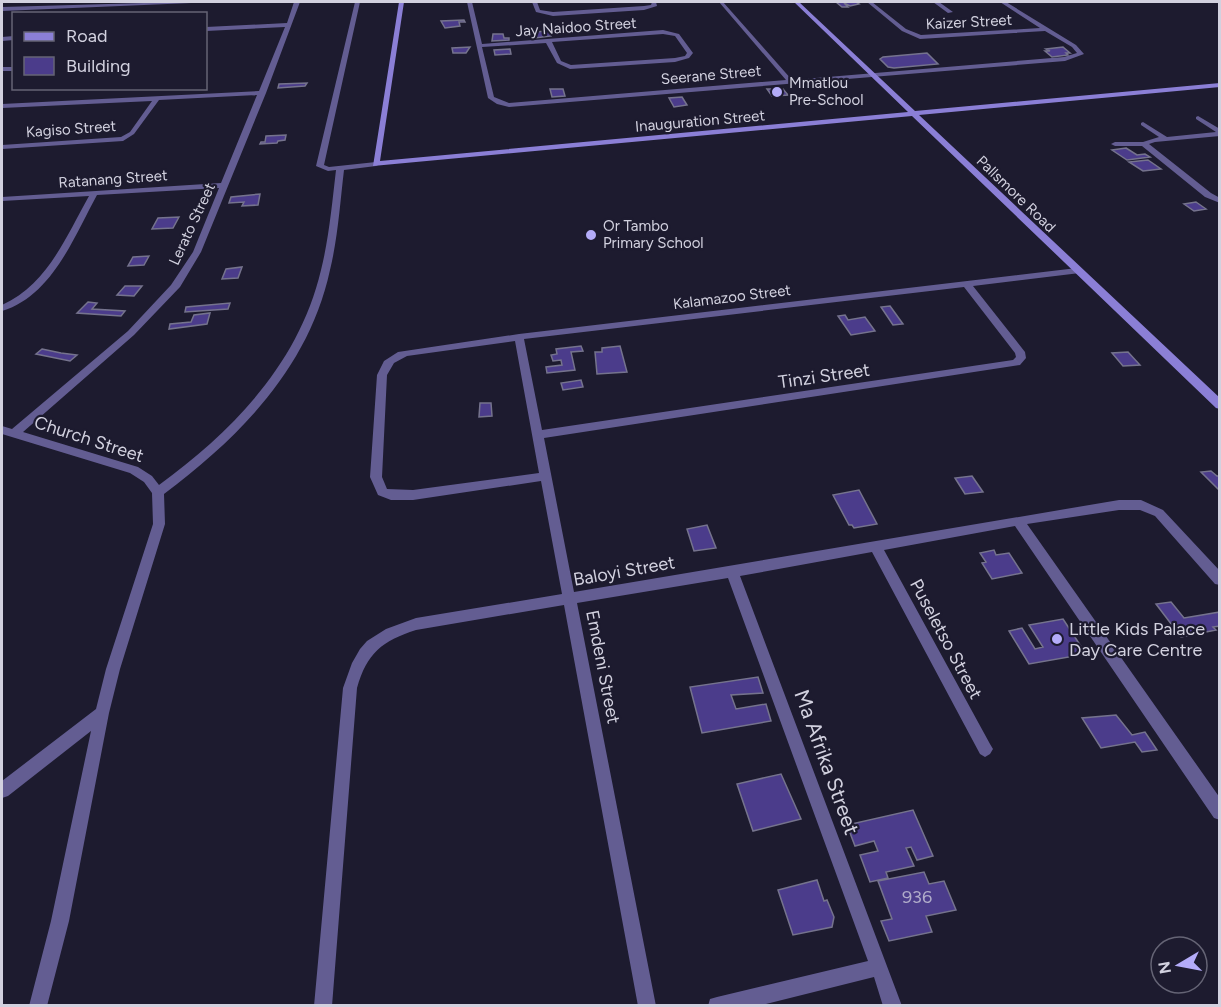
<svg xmlns="http://www.w3.org/2000/svg" width="1221" height="1007" viewBox="0 0 1221 1007" font-family="Figtree,sans-serif">
<style>
.building{fill:#4b3c8b;stroke:#75738d;stroke-width:1.5}
.lines{fill:none;stroke-linecap:round;stroke-linejoin:round}
.street{fill:#635d92;fill-rule:evenodd}
.secondary{fill:#8b7fd6;fill-rule:evenodd}
.poi-dot{fill:#b4acf9;stroke:#1d1b2f;stroke-width:2}
.labels{text-anchor:middle;dominant-baseline:central;stroke-width:4.5;stroke-linejoin:round;paint-order:stroke}
.far-street-label{font-size:15px;fill:#d2d1df;stroke:#1d1b2f}
.far-poi-label{font-size:15px;fill:#d2d1df;stroke:#1d1b2f;text-anchor:start}
.street-label{font-size:18px;fill:#d2d1df;stroke:#1d1b2f}
.poi-label{font-size:18px;fill:#d2d1df;stroke:#1d1b2f;text-anchor:start}
.near-number-label{font-size:18px;fill:#b0acca}
.near-street-label{font-size:21px;fill:#d2d1df;stroke:#1d1b2f}
</style>
<rect width="100%" height="100%" fill="#1d1b2f"/>
<!-- building -->
<path class="building" d="M836,2H856L859,4L850,6L844,3L848,7H842Z
M464,20L465,22H459L460,26L445,28L441,21Z
M549,31L551,36L535,38L533,32Z
M493,34H503L504,38H509V40L492,41Z
M470,47L466,53H453L452,48Z
M1063,47L1070,53H1066L1068,55L1052,57L1045,51H1050L1046,49Z
M510,49L511,54L495,55L494,50Z
M927,53L938,64L894,68L888,67L880,59L883,57Z
M307,83L305,86L278,88L279,84Z
M550,89H563L565,96L552,97Z
M767,89H783L788,95L772,96Z
M682,97L687,105L674,107L669,98Z
M286,135L285,140L278,141L277,143L260,144L261,142H265L266,136Z
M1126,148L1137,155L1145,154L1150,157L1127,160L1112,150Z
M1148,160L1161,169L1143,171L1129,162Z
M260,194L258,205L242,206L244,202L229,203L231,197Z
M1196,202L1206,209L1194,211L1184,204Z
M179,217L173,228L152,229L158,218Z
M149,256L144,265L128,266L133,257Z
M242,267L238,278L222,279L226,269Z
M125,286H142L134,296L117,295Z
M88,302L97,303L92,309L125,311L121,316L77,313Z
M230,303L228,309L185,312L186,307Z
M890,306L903,324L893,325L881,307Z
M210,313L207,324L169,329L170,324L191,322L194,315Z
M845,315L848,320L865,317L875,331L851,335L838,316Z
M581,346L583,351L571,352L575,370L547,373L546,367L562,365L561,360L553,361L551,355L557,354L556,349Z
M620,346L627,372L597,374L595,352H602V348Z
M42,349L61,353L77,355L70,361L36,354Z
M1128,352L1140,365L1123,366L1112,353Z
M581,380L583,387L563,390L561,383Z
M480,403H491L492,416L479,417Z
M1211,471L1217,476H1220V491L1201,472Z
M972,476L983,492L965,494L955,478Z
M859,490L877,524L854,528L852,525H849L833,495Z
M707,525L716,548L694,551L687,529Z
M994,550L996,555L1009,553L1022,573L992,579L982,563L986,562L980,553Z
M1171,602L1184,618L1220,612V626L1213,627L1216,630L1181,637L1156,604Z
M1063,619L1086,654L1029,664L1009,631L1022,628L1035,649L1043,647L1029,625Z
M758,677L763,693L731,695L736,709L766,704L771,721L702,733L690,687Z
M1116,715L1132,735L1145,732L1157,750L1142,752L1135,742L1101,748L1082,718Z
M781,774L801,819L753,831L737,784Z
M913,810L933,856L917,860L911,847L906,848L914,866L886,872L888,878L870,882L860,855L878,851L874,841L855,846L847,825Z
M924,872L929,884L944,881L956,910L926,916L932,932L889,941L881,921L892,919L878,881Z
M817,880L824,901L827,900L834,917L832,927L793,935L778,890Z"/>
<g class="lines">
<!-- street -->
<path class="street" d="M179,2H215L2,11V7Z
M294,2H300L266,93L201,252L180,287L134,335L23,432L138,467L152,476L159,485C234,430 299,363 321,270C329,238 332,204 336,170L328,171L316,166L355,2H360L324,165L329,167L376,162L380,164L376,166L344,170C340,203 338,237 330,270C309,367 241,436 164,494L165,524L120,669L109,713L69,921L47,1006H29L51,921L91,731L8,796L2,798V781L96,709L106,669L153,524L152,493L144,482L130,473L2,434V426L12,429L128,331L171,285L193,252L219,188L97,195C74,237 52,296 2,311V305C47,285 66,237 89,196L2,201V197L221,183L257,95L159,100L134,134L123,141L2,149V145L121,137L130,132L152,101L2,108V104L259,91L285,27L206,31V27L287,23Z
M467,2H472L482,44L663,30L679,34L693,53L689,58L675,62L570,69L557,63L546,43L482,47L494,97L509,103L786,80L719,2H723L792,80L1064,57L1077,53L1072,47L1045,31L920,39L902,31L867,2H872L906,29L921,35L1040,28L1000,2H1006L1076,45L1084,54L1065,61L509,107L497,104L488,98ZM663,34L675,36L687,53L685,56L675,58L571,65L561,61L552,42Z
M532,2H537L540,10L553,12L644,6L651,5L652,2H656L657,6L644,10L553,16L536,12Z
M933,2H939L953,12L948,13Z
M14,36V40L2,41V37Z
M2,67H14V71H2Z
M1198,116L1220,129V136L1155,142L1149,144L1211,193L1220,198V203L1205,197L1142,146H1115L1111,144L1115,142H1143L1159,137L1141,125V123L1143,122L1167,137L1216,132L1196,119V117Z
M1077,268L1080,269V273L973,286L1025,352L1026,358L1020,365L544,438L574,592L1119,500H1141L1163,510L1220,571V585L1215,584L1155,516L1140,510H1119L1027,524L1220,798V820L1214,818L1015,526L884,550L990,744L993,749L990,754L985,757L980,754L872,552L740,576L902,1006H883L874,977L758,1006H708L710,999L717,997L868,961L728,578L577,603L656,1006H638L564,605L416,630C382,641 367,653 357,688L332,1006H314L343,688L352,663L360,649L367,641L386,629L416,618L562,594L541,481L413,500H391L378,495L370,477L377,375L384,361L398,352L519,334ZM964,287L1015,353L1016,357L1013,360L542,430L524,339ZM515,341L539,473L413,490L387,489L382,477L387,375L394,363L407,356Z"/>
<!-- secondary -->
<path class="secondary" d="M399,2H404L380,161L908,112L794,2H799L915,111L1220,83V87L919,115L1220,398V409L1216,408L912,116L373,166Z"/>
</g>
<!-- markers -->
<g class="poi-dot">
<circle cx="777" cy="92" r="6"/>
<circle cx="591" cy="235" r="6"/>
<circle cx="1057" cy="639" r="6"/>
</g>
<g class="labels">
<!-- far-street labels -->
<g class="far-street-label">
<text transform="translate(969 22) rotate(-3)">Kaizer Street</text>
<text transform="translate(576 27) rotate(-4)">Jay Naidoo Street</text>
<text transform="translate(711 75) rotate(-5)">Seerane Street</text>
<text transform="translate(700 121) rotate(-5)">Inauguration Street</text>
<text transform="translate(71 129) rotate(-4)">Kagiso Street</text>
<text transform="translate(113 179) rotate(-4)">Ratanang Street</text>
<text transform="translate(1016 194) rotate(44)">Pallsmore Road</text>
<text transform="translate(192 224) rotate(-65)">Lerato Street</text>
<text transform="translate(732 297) rotate(-7)">Kalamazoo Street</text>
</g>
<!-- far-poi labels -->
<g class="far-poi-label">
<text x="789" y="83">Mmatlou<tspan x="789" dy="17">Pre-School</tspan></text>
<text x="603" y="226">Or Tambo<tspan x="603" dy="17">Primary School</tspan></text>
</g>
<!-- street labels -->
<g class="street-label">
<text transform="translate(824 376) rotate(-8)">Tinzi Street</text>
<text transform="translate(89 439) rotate(18)">Church Street</text>
<text transform="translate(624 571) rotate(-10)">Baloyi Street</text>
<text transform="translate(946 639) rotate(62)">Puseletso Street</text>
<text transform="translate(603 667) rotate(79)">Emdeni Street</text>
</g>
<!-- poi labels -->
<g class="poi-label">
<text x="1069" y="629">Little Kids Palace<tspan x="1069" dy="21">Day Care Centre</tspan></text>
</g>
<!-- near-number labels -->
<g class="near-number-label">
<text x="917" y="897">936</text>
</g>
<!-- near-street labels -->
<g class="near-street-label">
<text transform="translate(827 762) rotate(70)">Ma Afrika Street</text>
</g>
</g>
<!-- border -->
<rect width="1221" height="1007" fill="none" stroke="#d2d1df" stroke-width="6"/>
<!-- legend -->
<rect x="12" y="12" width="195" height="78" fill="#1d1b2f" stroke="#656475" stroke-width="1.5"/>
<rect x="24" y="32" width="30" height="9" fill="#8b7fd6" stroke="#656475" stroke-width="1.5"/>
<text x="66" y="42" font-size="18" fill="#d2d1df">Road</text>
<rect x="24" y="57" width="30" height="18" fill="#4b3c8b" stroke="#656475" stroke-width="1.5"/>
<text x="66" y="72" font-size="18" fill="#d2d1df">Building</text>
<!-- north arrow -->
<g transform="translate(1179 965) rotate(260)"><circle r="28" fill="#1d1b2f" stroke="#656475" stroke-width="1.5"/>
<path d="M0-4.5L10 22L0 15L-10 22Z" fill="#b4acf9"/>
<text y="-9" font-size="16" font-weight="bold" text-anchor="middle" fill="#d2d1df">N</text>
</g>
</svg>
